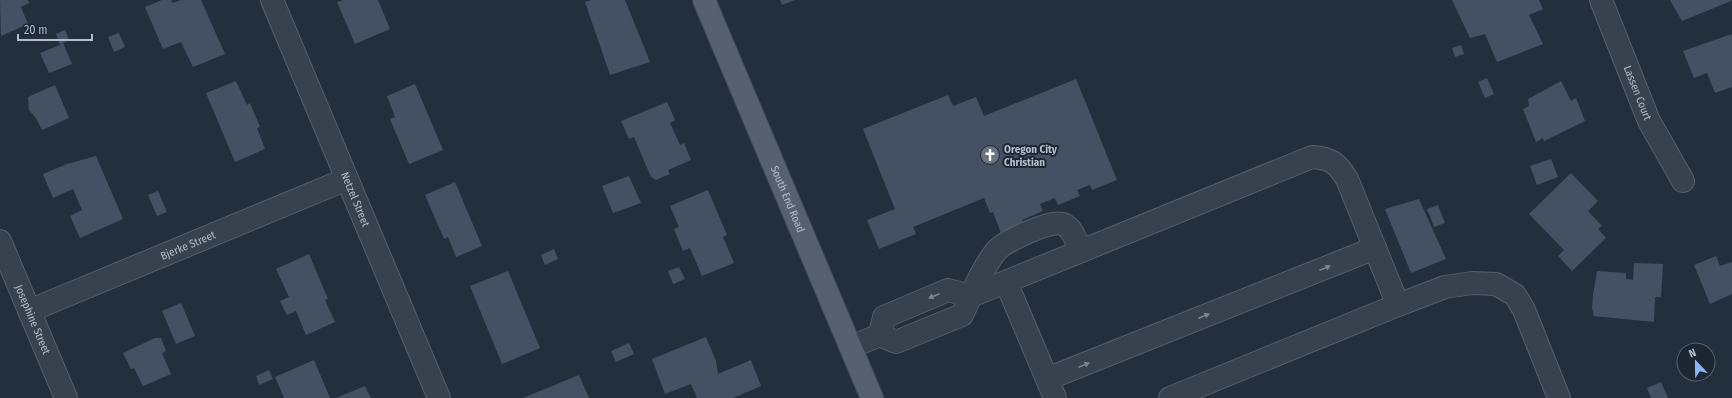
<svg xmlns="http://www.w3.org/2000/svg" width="1732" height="398" viewBox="0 0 1732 398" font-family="'Fira Sans Condensed',sans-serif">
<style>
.building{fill:#455162}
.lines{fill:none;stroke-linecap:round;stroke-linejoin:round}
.minor-casing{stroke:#565f6c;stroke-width:24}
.major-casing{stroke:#414a57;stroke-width:24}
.minor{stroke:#38414e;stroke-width:22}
.major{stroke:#56606e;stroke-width:22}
.oneway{fill:#7c8592}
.labels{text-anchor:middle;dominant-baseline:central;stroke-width:4;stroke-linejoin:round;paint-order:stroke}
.street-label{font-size:11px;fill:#b4bcc9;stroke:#1d2633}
.poi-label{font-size:11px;font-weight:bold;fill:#b4bcc9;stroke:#1d2633;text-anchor:start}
</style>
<rect width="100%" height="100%" fill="#242f3e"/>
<!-- building -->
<path class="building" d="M0,0H28L29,3L21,7L28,24L1,36Z
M162,0H171L173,3L181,0H201L225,54L193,67L181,42L163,49L145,7Z
M343,0H378L390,29L355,44L337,2Z
M591,0H625L650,62L610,75L585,2Z
M780,0H795L782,5Z
M1452,0H1539L1543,9L1529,15L1543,44L1497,62L1485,34L1470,38Z
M1670,0H1731V1L1682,21Z
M65,30L69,40L63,43L72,64L49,73L40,53L60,45L56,34Z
M119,33L125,47L114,52L108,37Z
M1732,34V87L1715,93L1707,73L1694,78L1683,51Z
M1461,45L1464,54L1455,57L1452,48Z
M1487,78L1494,94L1485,98L1478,82Z
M1076,79L1117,180L1092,190L1090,185L1077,190L1080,196L1058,205L1055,198L1040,204L1043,211L1022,220L1024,224L1001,233L993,212L990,213L984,198L913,227L916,234L879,249L867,220L895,209L863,129L948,95L953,106L976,97L984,116Z
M236,81L247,105L250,103L260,127L257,128L265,149L235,162L206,93Z
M1561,81L1571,101L1576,98L1585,121L1544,141L1543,138L1536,142L1523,109L1529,106L1528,99Z
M415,84L443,150L409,164L390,119L395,117L387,96Z
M55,85L69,118L42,130L36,118L29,110L28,97Z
M667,102L675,120L670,123L680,145L684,143L691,160L668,170L670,174L656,180L651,177L634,137L629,139L621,121Z
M96,156L123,219L80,238L70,216L82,210L73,189L53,198L43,174L67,164Z
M1551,159L1558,177L1537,185L1530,166Z
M1571,173L1598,201L1588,211L1602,226L1598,229L1606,238L1572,271L1558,256L1564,250L1529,214Z
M629,176L641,203L613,213L602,186Z
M455,182L482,246L456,257L448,237L444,239L425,195Z
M708,190L727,235L723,237L734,263L702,276L690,248L683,251L674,229L679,227L670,206Z
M158,191L167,212L157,216L148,195Z
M1419,199L1446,259L1411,273L1385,209Z
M1438,205L1445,223L1434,227L1427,209Z
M554,249L558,259L545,265L541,255Z
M309,254L328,299L325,300L335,322L306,335L296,311L287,315L280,301L289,297L276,269Z
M1716,256L1720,266L1732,262V294L1710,304L1694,265Z
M1634,263L1663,264L1661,297H1655L1654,322L1594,316L1592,308L1593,295L1597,271L1626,273V279L1633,280Z
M679,267L685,279L673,284L668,271Z
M508,271L540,348L502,364L470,286Z
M181,303L195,336L176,344L162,311Z
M706,337L716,361L718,374L751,360L761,386L733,398H697L691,384L665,394L652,359Z
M155,338H161L166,351L162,353L171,374L143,386L134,368L131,369L123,353Z
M629,343L634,354L616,362L611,351Z
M314,360L330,398H284L275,377Z
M269,370L273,379L259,385L256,376Z
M579,375L589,398H523Z
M1661,382L1668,398H1651L1647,388Z
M365,386L371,398H336Z"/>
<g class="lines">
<!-- minor casing -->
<g class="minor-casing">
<g id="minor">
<path id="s1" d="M272,0L439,398"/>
<path id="s2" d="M1601,0L1649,121L1683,181"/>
<path id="s3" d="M0,241L66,398"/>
<path d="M1006,282L1055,398"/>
<path d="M1398,305L1445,287L1472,283L1496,284L1515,295L1524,310L1559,398"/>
<path id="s4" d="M29,311L347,179"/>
<path d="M880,335L884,317L948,290L971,296L1312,157C1331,158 1337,163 1347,179L1398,305L1170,398"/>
<path d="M851,347L880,335L896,342L962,315C972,294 982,268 997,250C1006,241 1052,219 1063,224C1073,228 1077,243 1081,251"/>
<path d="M1047,379L1375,248"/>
</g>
</g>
<!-- major casing -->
<g class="major-casing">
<g id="major">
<path id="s5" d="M704,0L872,398"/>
</g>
</g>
<!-- minor -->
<use href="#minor" class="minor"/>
<!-- major -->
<use href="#major" class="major"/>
</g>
<!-- one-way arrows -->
<defs><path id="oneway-solid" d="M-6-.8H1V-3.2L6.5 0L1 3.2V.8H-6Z"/></defs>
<g class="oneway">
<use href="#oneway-solid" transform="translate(1325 268) rotate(-22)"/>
<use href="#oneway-solid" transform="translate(934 296) rotate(157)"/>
<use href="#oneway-solid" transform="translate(1204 316) rotate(-22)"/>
<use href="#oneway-solid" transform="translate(1084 365) rotate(-22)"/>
</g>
<!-- icons -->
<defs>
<g id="church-disc" transform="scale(1)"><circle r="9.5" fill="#6b7280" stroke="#1d2633"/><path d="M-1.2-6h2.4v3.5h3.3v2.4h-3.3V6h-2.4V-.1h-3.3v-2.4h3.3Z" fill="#fff"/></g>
</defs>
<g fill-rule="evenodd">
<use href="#church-disc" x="990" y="155"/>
</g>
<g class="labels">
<!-- street labels -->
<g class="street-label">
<text stroke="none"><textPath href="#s2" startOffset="100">Lassen Court</textPath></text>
<text stroke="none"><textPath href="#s1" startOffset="216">Netzel Street</textPath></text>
<text stroke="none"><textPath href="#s5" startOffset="216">South End Road</textPath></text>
<text stroke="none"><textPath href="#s4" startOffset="172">Bjerke Street</textPath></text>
<text stroke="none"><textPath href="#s3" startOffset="85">Josephine Street</textPath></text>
</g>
<!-- poi labels -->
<g class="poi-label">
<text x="1004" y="149">Oregon City<tspan x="1004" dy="13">Christian</tspan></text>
</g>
</g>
<!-- north arrow -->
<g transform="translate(1696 362) rotate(338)"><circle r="19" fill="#1d2633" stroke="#59626f"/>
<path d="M0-3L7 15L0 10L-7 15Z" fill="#8ab4f8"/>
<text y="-6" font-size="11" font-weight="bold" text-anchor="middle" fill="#b4bcc9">N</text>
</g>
<!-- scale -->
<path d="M18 34v6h74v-6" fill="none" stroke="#b4bcc9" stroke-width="2"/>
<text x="24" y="34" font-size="12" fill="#b4bcc9" stroke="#1d2633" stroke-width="3" paint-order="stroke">20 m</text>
</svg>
